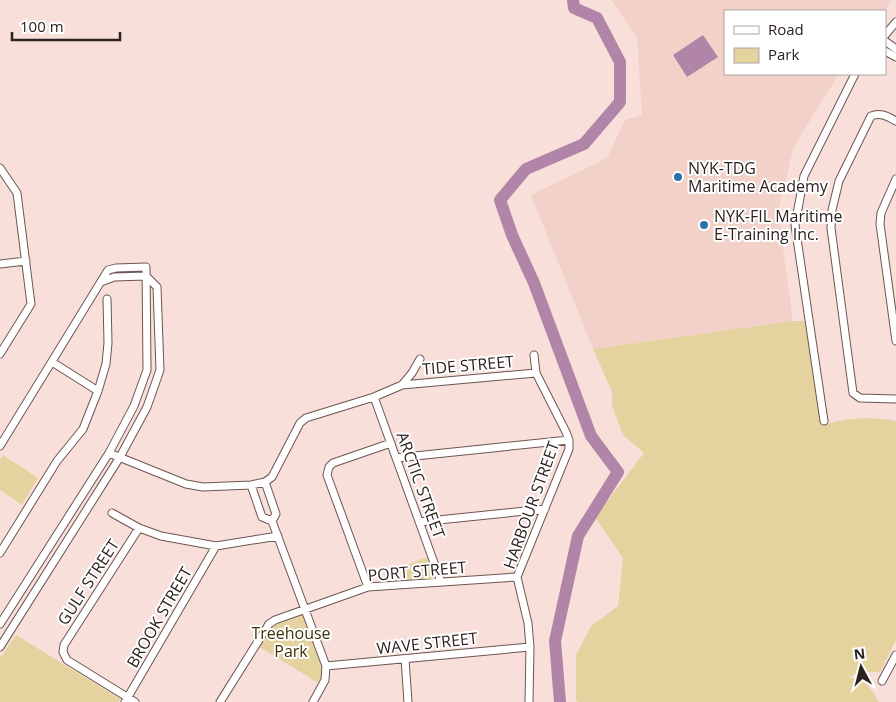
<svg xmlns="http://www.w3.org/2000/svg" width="896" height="702" viewBox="0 0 896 702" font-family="'Open Sans',sans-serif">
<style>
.built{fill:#f2d1c9}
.green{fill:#e5d39f}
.water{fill:#b085a7}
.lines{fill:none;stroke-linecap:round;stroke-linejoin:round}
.river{stroke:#b085a7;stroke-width:12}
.minor-casing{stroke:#6b5651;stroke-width:9}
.minor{stroke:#fff;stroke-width:7}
.poi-dot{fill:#2c72a7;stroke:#fff;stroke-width:2}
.labels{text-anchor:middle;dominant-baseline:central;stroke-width:4;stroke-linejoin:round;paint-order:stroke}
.poi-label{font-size:16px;fill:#2c2321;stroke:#fff;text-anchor:start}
.street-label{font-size:16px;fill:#2c2321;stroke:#fff}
.park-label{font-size:16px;fill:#3f3307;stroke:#fff}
</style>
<rect width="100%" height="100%" fill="#f9dfd9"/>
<!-- built -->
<path class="built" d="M611,0H892L884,11H725V74H839L794,146L778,211L793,321L593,349L531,195L607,158L625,120L642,115L637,37Z"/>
<!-- green -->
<path class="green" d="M793,321H805L821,425C844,418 872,416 896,421V640L880,672H861L848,677C866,680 870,686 879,702H578L576,700V655L591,626L618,606L623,558L595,517L644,453L623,435L612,406V392L593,349Z
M3,455L38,478L22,505L0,490V460Z
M427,557L434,579L403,580L401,567Z
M303,614L321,666L322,677L317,682L259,647L271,627Z
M16,635L120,699L119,702H0V658Z"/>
<!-- water -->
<path class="water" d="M703,35L718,57L687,77L673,55Z"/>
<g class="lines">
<!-- river -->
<path class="river" d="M560,702L555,641L578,536L618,472L591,436L534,283L512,235L500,200L526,169L584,144L620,102V62L597,18L574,8L573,0"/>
<!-- minor casing -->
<g class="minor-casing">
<path id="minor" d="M885,35L896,22
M885,41L896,49
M885,51L896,57
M896,121C887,116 880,112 871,116L839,181L832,210L831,228L853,393L860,398L896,399
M0,168L17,193L31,304L0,354
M896,179L881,213L880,224L896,341
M0,264L26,261
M101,282L114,277L146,276
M52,362L98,391
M402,385L536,373
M374,397L441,582
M824,421L795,225L804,176L855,74
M0,446L108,270L116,268L146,267L147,370L134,406L109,453L0,624
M109,453L186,484L203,487L251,485L265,482L272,477L300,423L306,418L374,397L402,385L412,373L420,359
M396,458L569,440
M265,482L276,514L272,521
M251,485L262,517L272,521L326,666L325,680L313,702
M112,513L139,528L161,536L216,546L278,536
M419,522L545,509
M0,553L57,461L83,429L98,391L106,364L108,343L107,299
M368,587L327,475L329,467L333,463L391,443
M0,647L120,457L147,407L160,370L157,287L146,276
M405,659L408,702
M326,666L530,647
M882,681L896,655
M125,702L216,546
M135,702L67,660L63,652L64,645L139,528
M220,702L269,624L275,620L368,587L517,577
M529,702L530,647L528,623L517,577L569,449V440L566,432L536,373L534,355"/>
</g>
<!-- minor -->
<use href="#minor" class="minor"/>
</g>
<!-- markers -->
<g class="poi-dot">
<circle cx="678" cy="177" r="5"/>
<circle cx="704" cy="225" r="5"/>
</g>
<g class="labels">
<!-- poi labels -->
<g class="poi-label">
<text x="688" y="168">NYK-TDG<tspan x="688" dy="18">Maritime Academy</tspan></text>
<text x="714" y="216">NYK-FIL Maritime<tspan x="714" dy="18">E-Training Inc.</tspan></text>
</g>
<!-- street labels -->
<g class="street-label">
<text transform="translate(468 365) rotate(-5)">TIDE STREET</text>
<text transform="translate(421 485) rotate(70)">ARCTIC STREET</text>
<text transform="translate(531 505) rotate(-70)">HARBOUR STREET</text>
<text transform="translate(417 571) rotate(-5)">PORT STREET</text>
<text transform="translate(88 582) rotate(-57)">GULF STREET</text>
<text transform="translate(159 617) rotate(-60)">BROOK STREET</text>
<text transform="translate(427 643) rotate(-6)">WAVE STREET</text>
</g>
<!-- park labels -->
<g class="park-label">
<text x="291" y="633">Treehouse<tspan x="291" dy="18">Park</tspan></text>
</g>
</g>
<!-- legend -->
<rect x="724" y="10" width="162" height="65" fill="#ffffff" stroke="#aba7a6"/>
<rect x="734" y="26" width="25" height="8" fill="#ffffff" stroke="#aba7a6"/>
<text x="768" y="35" font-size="15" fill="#2c2321">Road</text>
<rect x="734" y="48" width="25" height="15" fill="#e5d39f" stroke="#aba7a6"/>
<text x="768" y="60" font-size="15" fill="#2c2321">Park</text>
<!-- north arrow -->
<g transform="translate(861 667) rotate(353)" stroke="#ffffff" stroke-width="4" paint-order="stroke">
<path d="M0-4L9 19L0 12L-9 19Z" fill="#2c2321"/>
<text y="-8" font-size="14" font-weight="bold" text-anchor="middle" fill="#2c2321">N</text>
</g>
<!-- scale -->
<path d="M12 32v8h108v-8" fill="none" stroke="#2c2321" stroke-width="2.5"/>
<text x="20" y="32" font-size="15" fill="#2c2321" stroke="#ffffff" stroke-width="4" paint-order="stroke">100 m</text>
</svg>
